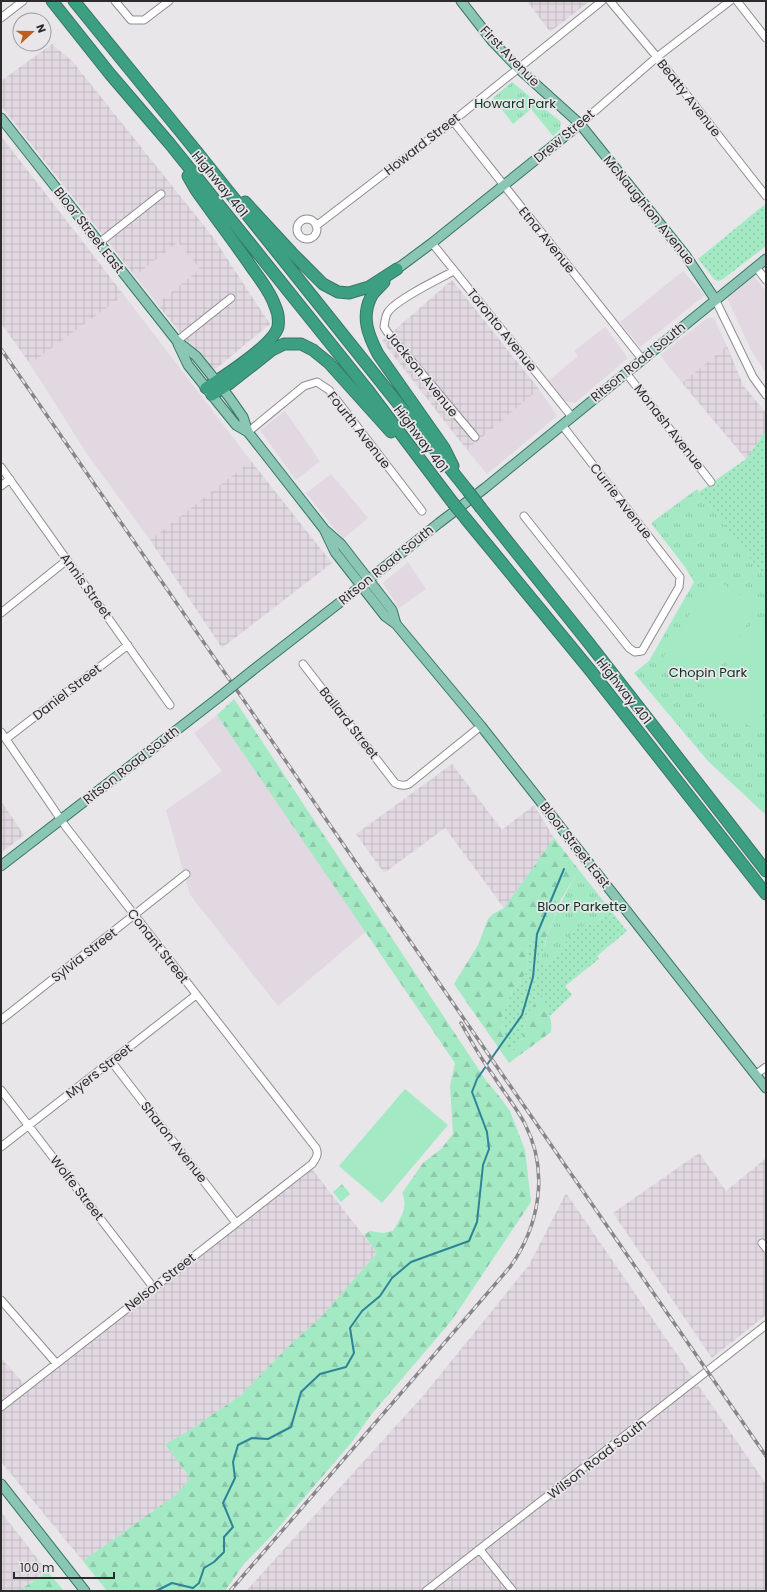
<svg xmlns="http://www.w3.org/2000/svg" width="767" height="1592" viewBox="0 0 767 1592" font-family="Poppins,sans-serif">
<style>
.built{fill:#e1d8e2}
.industrial{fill:url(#industrial-grid)}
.grass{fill:url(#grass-dots)}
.forest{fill:url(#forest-firs)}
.park{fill:url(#park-tufts)}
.pitch{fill:#a2e9c4}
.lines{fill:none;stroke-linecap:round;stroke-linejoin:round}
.stream{stroke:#2e8496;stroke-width:2}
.minor-casing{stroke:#8e8c8f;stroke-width:9}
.major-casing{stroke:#377764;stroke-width:11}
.highway-casing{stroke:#377764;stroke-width:13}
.minor{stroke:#fff;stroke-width:7}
.major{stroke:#8bc5b4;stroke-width:9}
.highway{stroke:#3d9f82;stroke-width:11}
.rail-casing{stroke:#878587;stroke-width:3.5}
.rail{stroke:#e9e6ea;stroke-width:2;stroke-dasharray:6;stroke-linecap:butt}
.major-bridge-casing{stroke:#377764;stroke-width:11;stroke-linecap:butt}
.highway-bridge-casing{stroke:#377764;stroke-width:13;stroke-linecap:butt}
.major-bridge{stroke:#8bc5b4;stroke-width:9}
.highway-bridge{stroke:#3d9f82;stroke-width:11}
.labels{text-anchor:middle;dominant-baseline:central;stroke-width:3.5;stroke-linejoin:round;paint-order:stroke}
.street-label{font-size:13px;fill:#2d2c2d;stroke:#e9e6ea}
.park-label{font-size:13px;fill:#0b3422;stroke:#e9e6ea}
</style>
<defs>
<pattern id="industrial-grid" width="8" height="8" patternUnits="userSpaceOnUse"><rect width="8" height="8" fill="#e1d8e2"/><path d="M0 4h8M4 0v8" fill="none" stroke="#c1bac2"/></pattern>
<pattern id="grass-dots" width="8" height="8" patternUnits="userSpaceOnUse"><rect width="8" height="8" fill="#a2e9c4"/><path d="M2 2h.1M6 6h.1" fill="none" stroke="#8cc8a9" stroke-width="1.8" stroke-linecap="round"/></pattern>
<pattern id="forest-firs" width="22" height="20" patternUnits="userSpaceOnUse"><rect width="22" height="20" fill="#a2e9c4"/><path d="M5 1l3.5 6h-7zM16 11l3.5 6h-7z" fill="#8cc8a9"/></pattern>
<pattern id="park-tufts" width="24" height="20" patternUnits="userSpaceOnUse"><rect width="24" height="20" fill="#a2e9c4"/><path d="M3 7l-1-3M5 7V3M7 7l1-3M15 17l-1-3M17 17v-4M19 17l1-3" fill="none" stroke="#8cc8a9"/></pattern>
</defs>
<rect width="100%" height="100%" fill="#e9e6ea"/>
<!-- built -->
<path class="built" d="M178,241L200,269L157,304L135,276Z
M683,271L705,295L640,347L620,322Z
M754,276L766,291V373L751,350L727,298Z
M124,295L251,461L150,540L87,454L30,364Z
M707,318H714L727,346L682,383L660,355Z
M605,327L628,358L575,403L565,401L548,381L578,356L574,351Z
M539,389L557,416L487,474L467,450Z
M285,411L320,461L296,480L260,430Z
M331,474L368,518L343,539L306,493Z
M408,562L426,589L399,608L383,583Z
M217,715L368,930L278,1006L190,895L166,810L222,771L194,733Z"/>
<!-- industrial -->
<path class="industrial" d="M527,1H590L550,32Z
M52,44L73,62L213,237L270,324L212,372L157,304L200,269L178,242L135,276L1,106V81Z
M1,136L124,295L30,364L1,323Z
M452,280L539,389L467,450L382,341Z
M727,346L743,385L766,413V431L746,459L682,383Z
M251,461L332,563L222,648L150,540Z
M452,764L502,830L534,805L554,838L504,908L445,828L384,873L356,834Z
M1,801L24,835L1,853Z
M699,1153L726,1191L765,1159L766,1160V1315L712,1358L613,1213Z
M312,1169L377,1253L323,1315L287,1348L241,1395L187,1432L165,1444L190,1478L177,1494L83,1561L1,1462V1358L27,1387Z
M566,1193L766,1484V1591H246L423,1396L529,1265Z
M1,1512L48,1572L18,1591H1Z"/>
<!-- grass -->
<path class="grass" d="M764,205L766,208V246L723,279L719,281L715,280L698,259Z
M766,431V579L699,492L746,459Z
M612,912L627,931L597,956L599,959L565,986L572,995L550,1016L541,995L528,1013L521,1042L514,1051L503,1035L502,1017L512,991L527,972L528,946L532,942L546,938L541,958L547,966L574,931L579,927L595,922Z"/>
<!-- forest -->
<path class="forest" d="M234,699L487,1082L499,1096L510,1111L525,1150L531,1202L452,1320L371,1415L352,1442L273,1534L244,1564L225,1591H107L83,1561L177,1494L190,1478L165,1444L187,1432L241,1395L287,1348L323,1315L377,1253L364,1235L370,1231L383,1233L393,1231C400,1219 409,1207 402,1193L423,1163L441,1149L453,1134L450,1086L455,1063L217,715Z
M554,838L579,870L561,899L546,938L532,942L528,946L527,972L512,991L502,1017L503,1035L514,1051L521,1042L528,1013L541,994C546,1007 553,1018 551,1032L509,1063L454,984L478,945L488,919L493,914L504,908Z
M48,1572L64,1591H18Z"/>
<!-- park -->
<path class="park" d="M512,82L561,122L560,130L553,136L531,109L513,124L493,98Z
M697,489L766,579V815L708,761L634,673L649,661L694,582L685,567L651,523Z
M579,870L612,912L595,922L579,927L574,931L547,967L541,958C549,925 562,898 579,870Z
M342,1184L350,1194L341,1202L333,1192Z"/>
<!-- pitch -->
<path class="pitch" d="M712,577L758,606L708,688L662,659Z
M752,622L766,630V710L755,729L707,700Z
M405,1089L448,1125L382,1203L339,1166Z"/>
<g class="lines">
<!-- stream -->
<path class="stream" d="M156,1591L172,1583L193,1588L199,1583L204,1568L214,1562L224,1552V1537L233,1527L223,1503L235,1478L233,1462L238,1445L252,1438L268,1439L291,1427L301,1392L320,1374L346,1367L354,1353L350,1328L362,1311L380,1296L392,1278L411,1262L469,1241L477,1222L483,1165L489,1149L487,1132L472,1092L477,1079L522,1015L533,977L537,934L564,869"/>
<!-- minor casing -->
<g class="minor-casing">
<path id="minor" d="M115,1L131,20H144L169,1
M610,1L657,57L766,196
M737,1L766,38
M1,18L23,1
M453,121L642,359
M580,124L657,57L730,1
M297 229a10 10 0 1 1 20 0a10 10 0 1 1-20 0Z
M316,226L453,121L602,1
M99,243L161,194
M432,243L572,417
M756,267L766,280
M454,271C439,279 397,299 388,312C385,316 385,322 384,327L388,333L475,437
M715,299L753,377L766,395
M177,341L231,298
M626,373L711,482
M248,432L304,386L317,382L329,390L422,511
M1,467L170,705
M1,486L10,479
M524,516L629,648L635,652L642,651L679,587L680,577L562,425
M1,613L67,560
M303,664L395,783C400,786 404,786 409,784L481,726
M1,732L66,827L316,1148C319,1155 316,1158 312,1164L1,1407
M6,739L128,645
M1,1020L186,874
M111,1061L236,1223
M755,1075L766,1067
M1,1090L153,1287
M1,1147L196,995
M762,1243L766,1248
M1,1300L56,1363
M480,1550L513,1591
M426,1591L766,1325"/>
</g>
<!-- major casing -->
<g class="major-casing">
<path id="major" d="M461,1L493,42L518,68L580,124L686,256L715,299
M1,118L177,341L196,356L229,397L243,417L248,432L324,529L341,544L392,610L396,624
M397,269L432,243L580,124
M178,344L188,365L219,404L236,425L248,432
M324,529L335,552L385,616L396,624L481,726L766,1088
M253,670L352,593L439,523L485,488L766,259
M1,866L218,698
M1,1484L85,1591"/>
</g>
<!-- highway casing -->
<g class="highway-casing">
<path id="highway" d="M52,1L110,74L170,144L367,389L453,503
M74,1L197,152L468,491
M188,176L196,190C213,214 231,238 248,262C257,276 270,290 275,306C278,312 279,320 278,327C273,345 223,377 206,388
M245,202L292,253L323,284L338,292L349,293L369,287L397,269
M384,282C380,287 374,291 371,297C361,317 368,335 378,354L444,448L453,466
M212,395L230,383L272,350L284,344H301L313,350L329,363L391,432
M481,508L588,642L766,871
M466,519L590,670L766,894"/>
</g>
<!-- minor -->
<use href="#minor" class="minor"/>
<!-- major -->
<use href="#major" class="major"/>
<!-- highway -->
<use href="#highway" class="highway"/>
<!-- rail casing -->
<g class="rail-casing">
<path id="rail" d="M1,349L766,1456
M230,1591L510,1267C540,1225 549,1171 525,1124C516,1107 503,1091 493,1075C481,1059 471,1041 461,1023"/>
</g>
<!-- rail -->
<use href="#rail" class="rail"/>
<!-- major-bridge casing -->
<g class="major-bridge-casing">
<path id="major-bridge" d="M218,698L253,670"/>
</g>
<!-- highway-bridge casing -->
<g class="highway-bridge-casing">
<path id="highway-bridge" d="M468,491L481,508
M453,503L466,519"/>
</g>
<!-- major-bridge -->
<use href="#major-bridge" class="major-bridge"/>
<!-- highway-bridge -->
<use href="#highway-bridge" class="highway-bridge"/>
</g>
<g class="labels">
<!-- street labels -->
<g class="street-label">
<text transform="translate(510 56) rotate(46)">First Avenue</text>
<text transform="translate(689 98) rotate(52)">Beatty Avenue</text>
<text transform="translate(564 136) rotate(-40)">Drew Street</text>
<text transform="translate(422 144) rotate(-38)">Howard Street</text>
<text transform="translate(220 184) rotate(51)">Highway 401</text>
<text transform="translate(649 210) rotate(51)">McNaughton Avenue</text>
<text transform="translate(89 230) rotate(52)">Bloor Street East</text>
<text transform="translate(547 240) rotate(51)">Etna Avenue</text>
<text transform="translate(502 330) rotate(51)">Toronto Avenue</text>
<text transform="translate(638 362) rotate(-39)">Ritson Road South</text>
<text transform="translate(422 374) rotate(51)">Jackson Avenue</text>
<text transform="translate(669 427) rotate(52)">Monash Avenue</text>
<text transform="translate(359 430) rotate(52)">Fourth Avenue</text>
<text transform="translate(421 439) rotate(53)">Highway 401</text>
<text transform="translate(621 501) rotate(52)">Currie Avenue</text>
<text transform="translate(386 565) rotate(-39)">Ritson Road South</text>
<text transform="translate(86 586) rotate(54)">Annis Street</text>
<text transform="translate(624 691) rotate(52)">Highway 401</text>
<text transform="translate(67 692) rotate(-38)">Daniel Street</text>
<text transform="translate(349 723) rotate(52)">Ballard Street</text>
<text transform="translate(131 765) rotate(-38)">Ritson Road South</text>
<text transform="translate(575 845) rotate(52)">Bloor Street East</text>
<text transform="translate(158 946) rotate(52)">Conant Street</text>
<text transform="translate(84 955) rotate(-38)">Sylvia Street</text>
<text transform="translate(99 1071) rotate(-38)">Myers Street</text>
<text transform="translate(174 1142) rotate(52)">Sharon Avenue</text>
<text transform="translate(77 1188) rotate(52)">Wolfe Street</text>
<text transform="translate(160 1282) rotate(-38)">Nelson Street</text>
<text transform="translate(597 1459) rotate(-38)">Wilson Road South</text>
</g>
<!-- park labels -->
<g class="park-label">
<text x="515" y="103">Howard Park</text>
<text x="708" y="672">Chopin Park</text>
<text x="582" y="906">Bloor Parkette</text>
</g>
</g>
<!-- border -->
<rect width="767" height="1592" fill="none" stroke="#2d2c2d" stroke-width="4"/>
<!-- north arrow -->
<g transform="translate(32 32) rotate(69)"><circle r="19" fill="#e9e6ea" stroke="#9e9c9e"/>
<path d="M0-3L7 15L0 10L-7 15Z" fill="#be5d1c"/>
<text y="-6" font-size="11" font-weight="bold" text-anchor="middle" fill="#2d2c2d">N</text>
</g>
<!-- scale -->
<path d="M14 1572v6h100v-6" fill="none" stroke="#2d2c2d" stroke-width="2"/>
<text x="20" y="1572" font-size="12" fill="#2d2c2d" stroke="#e9e6ea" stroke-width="3" paint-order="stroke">100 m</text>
</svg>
